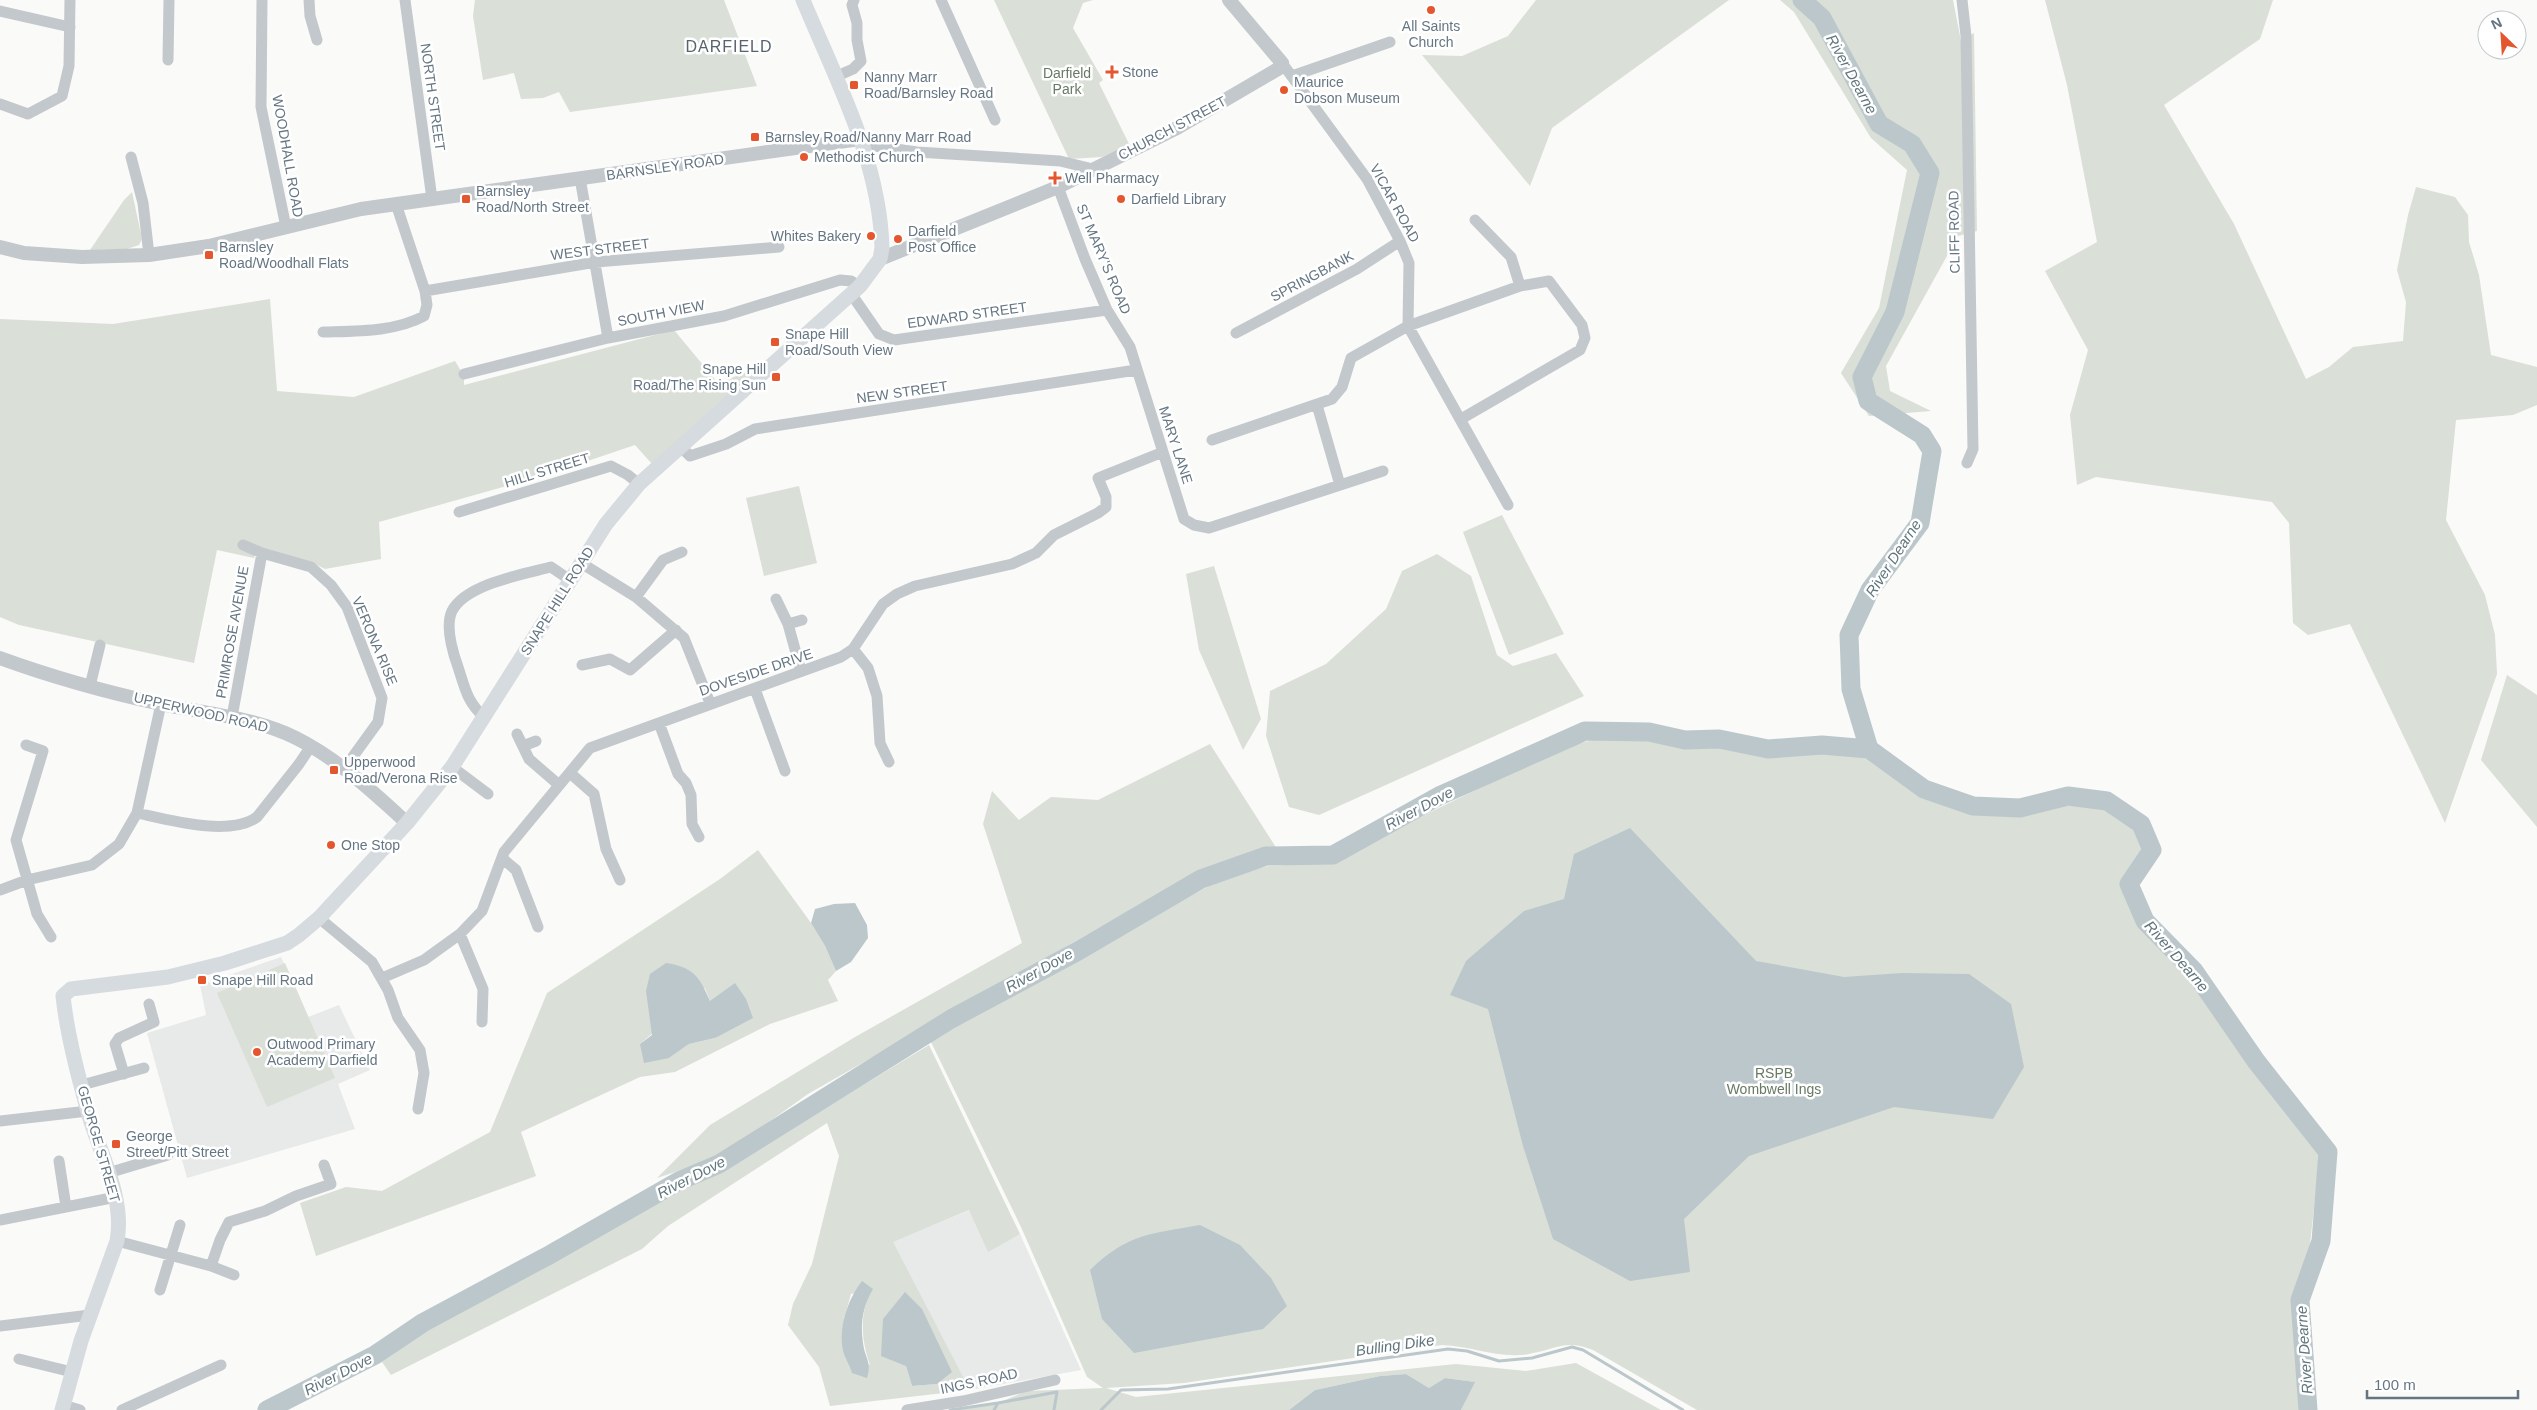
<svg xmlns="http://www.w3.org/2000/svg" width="2537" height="1410" viewBox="0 0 2537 1410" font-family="Helvetica,sans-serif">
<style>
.built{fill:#e8e9e9}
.green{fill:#dadfd7;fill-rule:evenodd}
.water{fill:#bbc7cb}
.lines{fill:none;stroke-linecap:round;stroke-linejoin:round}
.stream{stroke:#bbc7cb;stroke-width:3}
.river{stroke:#bbc7cb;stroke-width:19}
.minor{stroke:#c3c8cc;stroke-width:11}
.tertiary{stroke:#c3c8cc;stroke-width:14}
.secondary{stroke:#d6dbdf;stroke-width:15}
.poi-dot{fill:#e4572e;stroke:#fff;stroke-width:2}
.labels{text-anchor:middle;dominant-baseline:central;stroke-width:5;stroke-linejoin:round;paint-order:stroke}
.poi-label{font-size:14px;fill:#657683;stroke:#fff;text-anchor:start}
.park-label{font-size:14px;fill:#687a64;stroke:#fff}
.street-label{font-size:14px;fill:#657683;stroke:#fff}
.water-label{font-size:15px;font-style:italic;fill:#60757c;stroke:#fff}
.quarter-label{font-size:16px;letter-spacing:1px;fill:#57646e;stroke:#fff}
</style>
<rect width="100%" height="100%" fill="#fafaf8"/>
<!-- built -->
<path class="built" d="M281,957L308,1017L339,1005L370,1070L338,1084L355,1129L187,1178L147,1033L206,1015L200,985Z
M970,1210L988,1251L1020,1234L1081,1370L970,1390L892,1242Z"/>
<!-- green -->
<path class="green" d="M475,0H724L757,86L570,112L559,92L543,98L521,99L514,73L483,80L473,16Z
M994,0H1093L1083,3L1073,28L1103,80L1099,83L1130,146L1102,157L1069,159Z
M1536,0H1729L1552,128L1530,186L1422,55L1462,56L1508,36Z
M1780,0H1953L1961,41L1974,33L1977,231L1958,236L1886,366L1890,391L1931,411L1869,416L1841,373L1879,308L1907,170L1871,138L1794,12Z
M2045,0H2273L2260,39L2164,105L2234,224L2306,379L2329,367L2353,347L2403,341L2406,302L2397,270L2408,215L2416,187L2455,197L2468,215L2469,242L2479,275L2491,355L2537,367V405L2513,415L2456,420L2446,520L2485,595L2495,635L2497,674L2445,823L2350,624L2308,635L2293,623L2289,523L2272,502L2096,477L2077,485L2070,415L2088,350L2045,271L2097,242L2067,85Z
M132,192L142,239L139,245L127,249L90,250L124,200Z
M270,299L277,391L354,397L455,361L464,376V385L674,330L718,383L760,367L653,465L635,445L549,474L379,522L381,559L325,569L309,561L256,551L254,558L217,550L194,663L19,625L0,617V319L113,324Z
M799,486L817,563L764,576L746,498Z
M1502,515L1564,634L1509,655L1463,532Z
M1437,554L1471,576L1497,655L1513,666L1556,653L1584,696L1319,815L1289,807L1266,736L1270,691L1326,664L1386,609L1402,571Z
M1214,566L1261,719L1243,750L1199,650L1186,574Z
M2507,675L2537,695V827L2481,760Z
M1600,738H1635L1761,752H1821L1866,756L1925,795L1971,812L2020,813L2070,802L2105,806L2136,825L2145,850L2124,882L2139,924L2191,978L2320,1154L2310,1244L2292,1300L2300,1410H1697L1593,1350C1564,1339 1557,1349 1529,1354C1499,1359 1472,1346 1442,1345L1184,1383L1106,1388L1136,1397L1456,1364L1526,1371L1576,1363L1661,1410H1461L1474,1382L1445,1378L1429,1388L1406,1374L1380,1376L1315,1390L1289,1410H955L998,1403L1027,1391L1103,1388L1087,1377L1021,1227L931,1042L956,1026L1223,878L1268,866L1336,862L1408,823L1562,748Z
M1210,744L1277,849L1202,869L808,1094L718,1158L657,1178L710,1125L855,1037L1022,943L983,824L992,791L1019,820L1051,797L1098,800Z
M758,850L811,923L825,946L836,971L828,980L838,1001L770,1024L675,1072L640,1077L521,1132L536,1176L316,1256L300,1203L346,1187L382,1191L490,1132L547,993L720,879ZM705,988L710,1001L715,1038L689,1044L669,1058L640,1044Z
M285,963L335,1078L267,1107L217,993Z
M929,1045L1020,1234L988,1252L969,1210L893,1242L970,1390L830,1406L819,1367L788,1325L793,1304L812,1264L839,1156L827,1123L668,1226L642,1249L391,1375L382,1362L430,1328L558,1259L682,1187L725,1169ZM872,1289C859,1315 861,1338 870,1365L843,1350L844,1319L851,1294ZM906,1366L937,1384L912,1386Z"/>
<!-- water -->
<path class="water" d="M1630,828L1756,961L1844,977L1902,973L1969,974L2011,1004L2024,1067L1993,1119L1894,1107L1749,1156L1684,1219L1690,1272L1630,1281L1553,1239L1523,1146L1488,1009L1450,995L1466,961L1524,911L1564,899L1574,854Z
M855,903L867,925L868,938L851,962L836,971L825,946L811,923L815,909L834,904Z
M666,963C693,967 700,977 710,1001L735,983L746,999L753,1018L715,1038L689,1044L669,1058L644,1063L640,1044L652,1035L646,991L650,974Z
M1200,1225L1240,1245L1271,1278L1287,1306L1263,1329L1134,1353L1102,1319L1090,1270C1128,1233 1151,1234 1200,1225Z
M862,1281L873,1289C863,1306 860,1323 863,1343C865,1359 872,1361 867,1378L852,1373C850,1366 845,1358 843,1351C838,1327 848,1299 862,1281Z
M905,1292L922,1309L952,1372L937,1384L912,1386L906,1366L881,1356L883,1319Z
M1406,1374L1429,1388L1445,1378L1475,1382L1461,1410H1289L1315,1390L1380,1376Z"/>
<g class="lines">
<!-- stream -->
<path class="stream" d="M950,1410L998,1403
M994,1410L998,1403L1057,1392L1054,1410
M1101,1410L1121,1390L1168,1389L1448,1349L1467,1351L1499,1361L1532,1358L1572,1347L1583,1350L1683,1410"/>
<!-- river -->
<path class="river" d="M1802,0L1822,18L1879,124L1912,144L1930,173L1895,312L1862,377L1868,401L1922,435L1932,451L1920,523L1870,590L1849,635L1851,689L1869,749L1924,789L1973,806L2020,808L2068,796L2107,801L2141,824L2152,850L2129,884L2145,921L2194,971L2256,1061L2328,1152L2321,1241L2300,1300L2308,1410
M267,1410L375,1355L424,1322L551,1254L679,1181L719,1164L951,1019L1078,951L1201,879L1266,856L1333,855L1439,796L1585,731L1649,732L1685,740L1719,739L1768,749L1822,745L1869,749"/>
<!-- minor -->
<path class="minor" d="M262,0L261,107L286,227
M309,0L310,16L317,40
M405,0L432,199
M941,0L995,120
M1962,0L1966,36L1973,449L1967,463
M0,11L70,27
M168,60L169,0
M1282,63L1367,179L1400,241L1409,263L1408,326L1508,505
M1292,76L1390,42
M835,77L853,69L861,61L857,40V23L852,5L854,0
M0,104L28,114L62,96L69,66L70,0
M860,139L874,146L917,152L1060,161L1093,169
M131,157L143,203L149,255
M580,178L608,338
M1058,187L1085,259L1107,310L1130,347L1184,519L1194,525L1209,528L1383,471
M1475,220L1511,257L1520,286
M425,291L596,262L779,247
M852,295L879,334L894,340L1107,310
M323,332C356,331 395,332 424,316L427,305L425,291L396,204
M1236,333L1357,269L1400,241
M464,374L608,338L724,316L840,280L851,281L860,286
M1317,405L1340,485
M1212,440L1332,399L1342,387L1351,358L1408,326L1520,286L1549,281L1582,325L1585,338L1580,350L1461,419
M681,447L690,456L726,444L755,429L1136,370
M459,512L611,466L628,475L639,484
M243,545L262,553L311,567L331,585L347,607L382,698L378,722L344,769
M581,563L636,597L684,638L710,703
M636,597L663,560L682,552
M776,599L788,624L801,671
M788,624L802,620
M853,649L868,668L877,696L880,743L889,762
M582,665L610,659L630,670L676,630
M90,686L100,645
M755,689L785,771
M232,717L262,553
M484,717C467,702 465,688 458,667C453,653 445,626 452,611C466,584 524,574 551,567L570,580
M659,723L678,774L686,783L691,795L692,824L699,837
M517,734L529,759L559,785
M26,745L43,751L16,840L37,914L51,937
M523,746L536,741
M452,767L488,794
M570,773L594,794L606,849L620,880
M137,813C169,820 230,837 257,817L299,764L311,746
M502,858L516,870L538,927
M0,890L27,880L92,865L119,844L137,813L161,704
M319,918L372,962L388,990L398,1018L420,1050L424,1073L418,1109
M460,934L483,989L482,1022
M382,978L424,960L460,934L482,911L504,852L590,748L841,657L853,649L883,604L897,594L915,586L1012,564L1036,553L1054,535L1098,513L1106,507V497L1098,478L1163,452
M124,1074L115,1044L119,1038L154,1022L149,1004
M82,1085L144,1068
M0,1121L88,1111
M59,1161L66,1207
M108,1173L168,1155
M0,1220L116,1197
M117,1241L211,1266L234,1275
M211,1266L220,1240L229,1222L265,1211L296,1196L331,1184L324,1165
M160,1290L180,1225
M0,1326L90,1315
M19,1359L72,1372
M63,1405L80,1410
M122,1410L221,1365
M907,1410L963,1401L1055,1380"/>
<!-- tertiary -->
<path class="tertiary" d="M0,247L24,253L82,257L149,255L209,246L361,209L860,139
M880,259L1058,187L1177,128L1278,69L1282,63L1229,0
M0,658C52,677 106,692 161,704C207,714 253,717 296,738C338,759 373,792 407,823"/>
<!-- secondary -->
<path class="secondary" d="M62,1410L81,1341L117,1241C125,1198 100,1154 88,1112C78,1075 67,1034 63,996L71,989L168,977L225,963L287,943L299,935L319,918L407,823L452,767L606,524L639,484L860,286L880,259L882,248C880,161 836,80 803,0"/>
</g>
<!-- markers -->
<g class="poi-dot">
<circle cx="1431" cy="10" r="5"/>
<path d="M1109.5 64.5h5v5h5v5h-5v5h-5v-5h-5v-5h5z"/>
<rect x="849" y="80" width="10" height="10" rx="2.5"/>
<circle cx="1284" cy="90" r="5"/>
<rect x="750" y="132" width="10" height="10" rx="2.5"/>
<circle cx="804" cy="157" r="5"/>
<path d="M1052.5 170.5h5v5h5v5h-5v5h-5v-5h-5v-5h5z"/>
<rect x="461" y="194" width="10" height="10" rx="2.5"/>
<circle cx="1121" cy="199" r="5"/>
<circle cx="871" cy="236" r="5"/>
<circle cx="898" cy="239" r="5"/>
<rect x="204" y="250" width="10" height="10" rx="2.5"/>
<rect x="770" y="337" width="10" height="10" rx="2.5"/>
<rect x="771" y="372" width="10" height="10" rx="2.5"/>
<rect x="329" y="765" width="10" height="10" rx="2.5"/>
<circle cx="331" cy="845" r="5"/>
<rect x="197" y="975" width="10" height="10" rx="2.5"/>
<circle cx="257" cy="1052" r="5"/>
<rect x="111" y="1139" width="10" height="10" rx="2.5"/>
</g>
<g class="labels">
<!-- poi labels -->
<g class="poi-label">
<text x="1431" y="26" text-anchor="middle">All Saints<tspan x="1431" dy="16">Church</tspan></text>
<text x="1122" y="72">Stone</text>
<text x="864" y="77">Nanny Marr<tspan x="864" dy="16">Road/Barnsley Road</tspan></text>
<text x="1294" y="82">Maurice<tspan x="1294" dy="16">Dobson Museum</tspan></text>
<text x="765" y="137">Barnsley Road/Nanny Marr Road</text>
<text x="814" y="157">Methodist Church</text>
<text x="1065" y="178">Well Pharmacy</text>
<text x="476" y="191">Barnsley<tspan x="476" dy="16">Road/North Street</tspan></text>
<text x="1131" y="199">Darfield Library</text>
<text x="908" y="231">Darfield<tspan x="908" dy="16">Post Office</tspan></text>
<text x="861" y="236" text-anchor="end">Whites Bakery</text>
<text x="219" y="247">Barnsley<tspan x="219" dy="16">Road/Woodhall Flats</tspan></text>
<text x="785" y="334">Snape Hill<tspan x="785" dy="16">Road/South View</tspan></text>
<text x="766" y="369" text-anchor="end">Snape Hill<tspan x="766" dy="16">Road/The Rising Sun</tspan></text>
<text x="344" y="762">Upperwood<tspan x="344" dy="16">Road/Verona Rise</tspan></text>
<text x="341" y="845">One Stop</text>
<text x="212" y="980">Snape Hill Road</text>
<text x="267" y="1044">Outwood Primary<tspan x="267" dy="16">Academy Darfield</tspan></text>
<text x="126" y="1136">George<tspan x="126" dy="16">Street/Pitt Street</tspan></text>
</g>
<!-- park labels -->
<g class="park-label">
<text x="1067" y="73">Darfield<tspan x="1067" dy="16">Park</tspan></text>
<text x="1774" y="1073">RSPB<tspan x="1774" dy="16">Wombwell Ings</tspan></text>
</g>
<!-- street labels -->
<g class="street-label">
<text transform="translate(433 97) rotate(82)">NORTH STREET</text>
<text transform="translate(1172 128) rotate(-28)">CHURCH STREET</text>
<text transform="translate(288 156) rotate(80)">WOODHALL ROAD</text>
<text transform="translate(665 167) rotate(-8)">BARNSLEY ROAD</text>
<text transform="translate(1395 203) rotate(61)">VICAR ROAD</text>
<text transform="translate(1954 232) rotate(-91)">CLIFF ROAD</text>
<text transform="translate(600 249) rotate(-7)">WEST STREET</text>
<text transform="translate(1104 259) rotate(67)">ST MARY'S ROAD</text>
<text transform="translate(1312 276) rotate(-28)">SPRINGBANK</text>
<text transform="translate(661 313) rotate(-11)">SOUTH VIEW</text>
<text transform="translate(967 315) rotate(-8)">EDWARD STREET</text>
<text transform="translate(902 392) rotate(-8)">NEW STREET</text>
<text transform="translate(1176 445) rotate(72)">MARY LANE</text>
<text transform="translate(547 470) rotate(-17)">HILL STREET</text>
<text transform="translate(557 601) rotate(-58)">SNAPE HILL ROAD</text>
<text transform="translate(232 632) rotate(-80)">PRIMROSE AVENUE</text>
<text transform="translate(375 641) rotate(67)">VERONA RISE</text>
<text transform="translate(756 672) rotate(-19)">DOVESIDE DRIVE</text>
<text transform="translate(201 712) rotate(13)">UPPERWOOD ROAD</text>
<text transform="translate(99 1144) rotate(74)">GEORGE STREET</text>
<text transform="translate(979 1381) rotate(-12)">INGS ROAD</text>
</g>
<!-- water labels -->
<g class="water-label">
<text transform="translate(1852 74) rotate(61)">River Dearne</text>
<text transform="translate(1893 558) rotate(-57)">River Dearne</text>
<text transform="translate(1419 808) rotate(-28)">River Dove</text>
<text transform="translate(2177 956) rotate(49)">River Dearne</text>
<text transform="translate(1039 970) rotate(-29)">River Dove</text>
<text transform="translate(691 1177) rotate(-27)">River Dove</text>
<text transform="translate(1395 1345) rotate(-8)">Bulling Dike</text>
<text transform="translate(2304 1350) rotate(-94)">River Dearne</text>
<text transform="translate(338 1374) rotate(-27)">River Dove</text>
</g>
<!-- quarter labels -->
<g class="quarter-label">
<text x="729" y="46">DARFIELD</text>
</g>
</g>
<!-- north arrow -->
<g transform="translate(2502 35) rotate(335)"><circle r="24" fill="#ffffff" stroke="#c1c8cd"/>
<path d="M0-4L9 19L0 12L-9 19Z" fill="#e4572e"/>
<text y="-8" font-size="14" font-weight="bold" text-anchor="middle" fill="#657683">N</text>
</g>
<!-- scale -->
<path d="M2367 1390v8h151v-8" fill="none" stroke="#657683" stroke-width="2.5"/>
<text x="2374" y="1390" font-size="15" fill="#657683" stroke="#ffffff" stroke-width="4" paint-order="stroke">100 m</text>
</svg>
